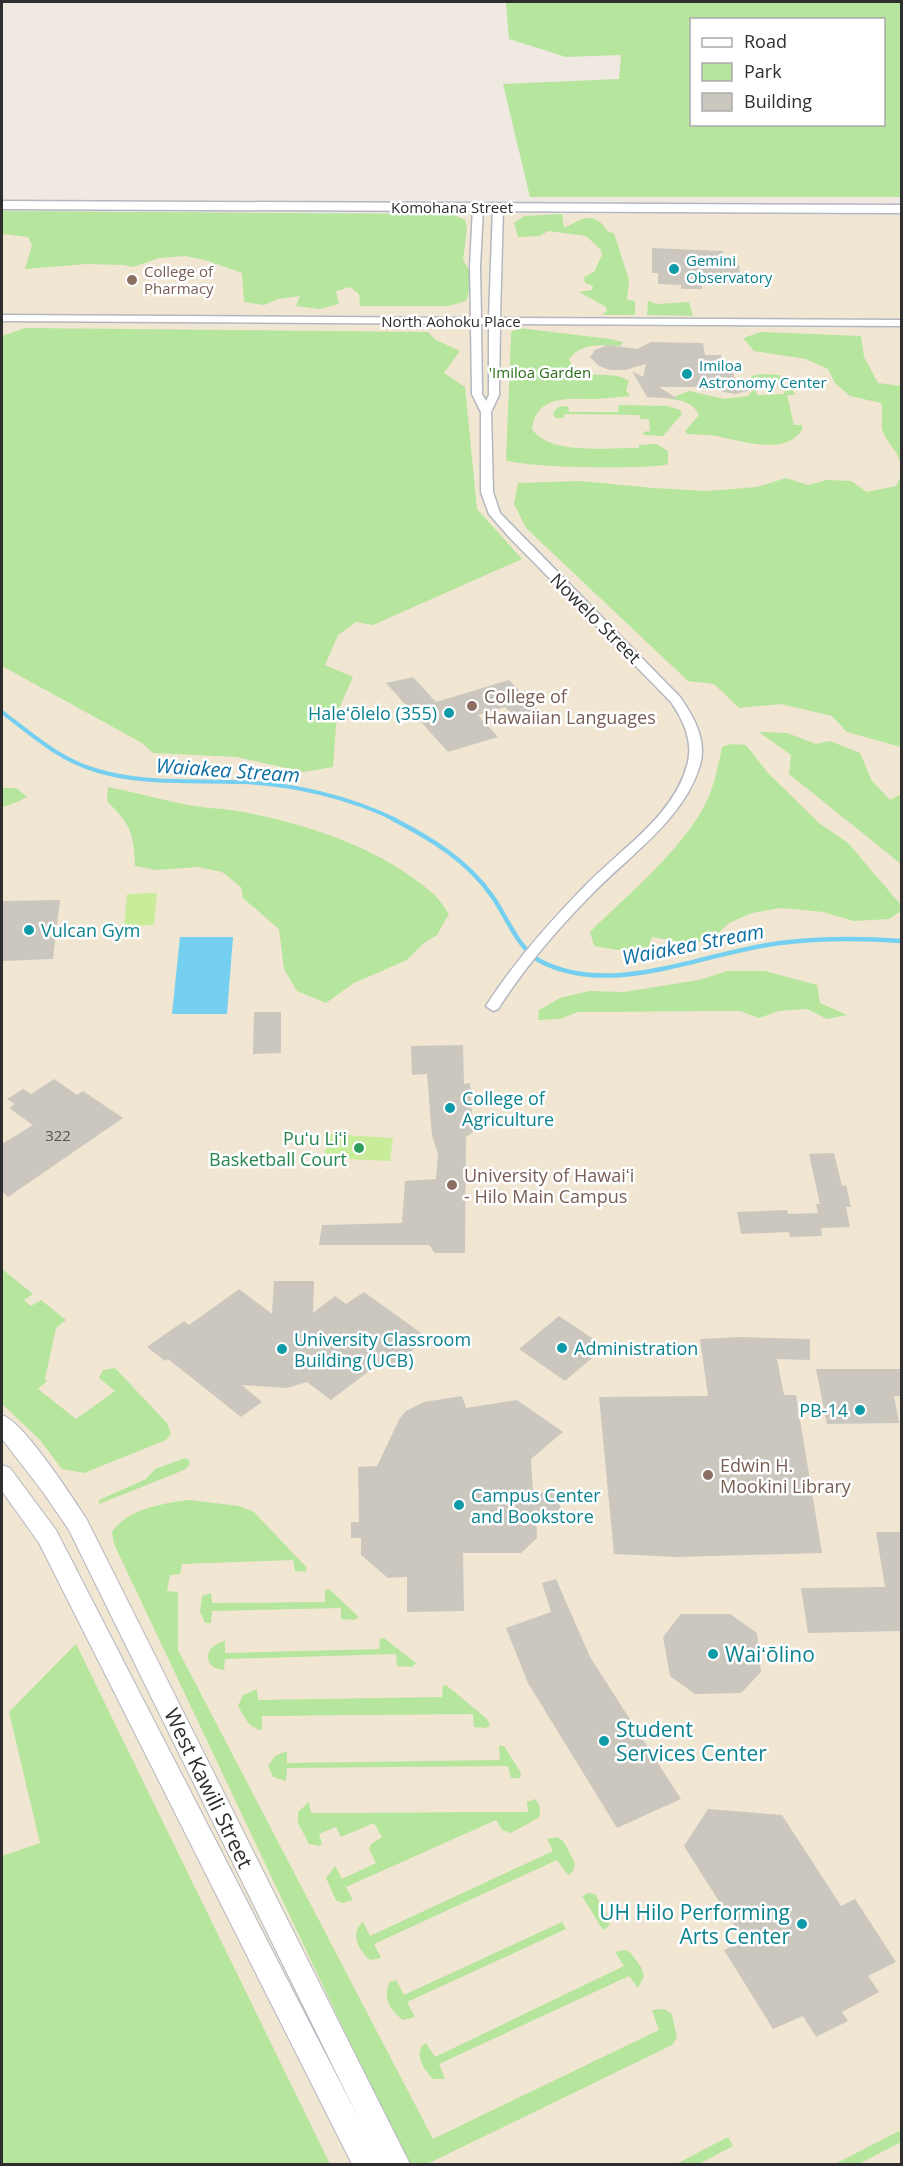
<svg xmlns="http://www.w3.org/2000/svg" width="903" height="2166" viewBox="0 0 903 2166" font-family="'Open Sans',sans-serif">
<style>
.education{fill:#f0e6d1}
.green{fill:#b6e59e;fill-rule:evenodd}
.pitch{fill:#c9ec9a}
.water{fill:#75cff0}
.lines{fill:none;stroke-linecap:round;stroke-linejoin:round}
.stream-far1{stroke:#75cff0;stroke-width:4}
.stream{stroke:#75cff0;stroke-width:4.5}
.building{fill:#cbc7bf}
.minor-casing{stroke:#b4b7c1;stroke-width:3}
.tertiary-casing{stroke:#b4b7c1;stroke-width:2}
.secondary-casing{stroke:#b4b7c1;stroke-width:3}
.minor{fill:#fff;fill-rule:evenodd}
.tertiary{fill:#fff;fill-rule:evenodd}
.secondary{fill:#fff;fill-rule:evenodd}
.culture-dot{fill:#0f9aa8;stroke:#fff;stroke-width:2}
.education-dot{fill:#8d6e63;stroke:#fff;stroke-width:2}
.leisure-dot{fill:#2e9e5b;stroke:#fff;stroke-width:2}
.labels{text-anchor:middle;dominant-baseline:central;stroke-width:5;stroke-linejoin:round;paint-order:stroke}
.far-street-label{font-size:15px;fill:#2e2e2e;stroke:#fff}
.far-culture-label{font-size:15px;fill:#0d838f;stroke:#fff;text-anchor:start}
.far-education-label{font-size:15px;fill:#785e54;stroke:#fff;text-anchor:start}
.far-park-label{font-size:15px;fill:#2c6e1b;stroke:#fff}
.number-label{font-size:15px;fill:#555452}
.street-label{font-size:18px;fill:#2e2e2e;stroke:#fff}
.education-label{font-size:18px;fill:#785e54;stroke:#fff;text-anchor:start}
.culture-label{font-size:18px;fill:#0d838f;stroke:#fff;text-anchor:start}
.leisure-label{font-size:18px;fill:#27864d;stroke:#fff;text-anchor:end}
.water-label{font-size:20px;font-style:italic;fill:#0d6fa3;stroke:#fff}
.near-culture-label{font-size:21px;fill:#0d838f;stroke:#fff;text-anchor:start}
.near-street-label{font-size:21px;fill:#2e2e2e;stroke:#fff}
</style>
<rect width="100%" height="100%" fill="#efe9e1"/>
<!-- education -->
<path class="education" d="M2,212L901,215V2164H431L426,2155L402,2164H2Z"/>
<!-- green -->
<path class="green" d="M506,2H901V197H530L503,84L619,79L621,55L566,57L509,39ZM692,20H884V124H692Z
M2,211L452,214L465,220L467,228L463,260L470,271L472,282L466,301L448,306H360L359,294L350,287L336,291L339,304L319,309L296,306L300,296L278,299L264,305L244,302L242,273L205,260L185,256L159,258L133,267L124,265L86,264L25,269L32,245L28,237L2,234Z
M562,214L564,228C584,218 594,210 608,232L614,233L629,280L627,300L635,301V315H602L607,311L606,307L579,292L592,290L593,286L585,283L584,277L594,272L602,255L601,250L586,236L548,231L540,236L518,237L514,223L524,216Z
M648,301L657,304L689,302L693,316L647,315Z
M25,328L428,332L436,340L460,351L444,373L465,387L477,509L522,559L373,625L356,622L338,635L325,665L353,677L337,713L333,767L304,772L237,757L153,753L142,743L2,666V336Z
M519,328L610,339L623,342L620,346C603,345 579,342 569,360C583,384 611,368 629,381L626,390L630,396C619,397 608,398 597,399C570,399 536,394 532,429C550,456 608,447 639,448V445L656,444L668,451V464C651,470 521,468 506,460L511,337V332Z
M761,332L861,336L864,357L878,383L901,386V465C898,450 888,445 883,432C880,424 884,413 881,403L850,396L835,383L828,369L806,359L754,351L743,338Z
M761,374L780,375L781,381H754L757,395L784,394V391L793,390L795,395H787L794,425H802V430C786,455 744,442 721,437C710,434 698,435 687,434L685,431L699,415C693,402 681,400 668,399L689,391L724,399L748,396L753,390L750,380L752,376Z
M619,405L667,406L680,410L682,414L663,436L644,435L643,432L650,431L649,419H640L639,415L564,414V418H555L553,413L558,407L568,406L569,412H618Z
M901,477V747L847,732L832,716L781,704L739,708L714,684L688,681L526,528L514,504L518,483L581,481L653,488L708,491L757,487L786,478L808,485L827,480L851,481L867,492L896,486Z
M759,732L787,733L816,744L830,741L860,753L872,781L890,800L901,794V864L789,774L791,755Z
M731,744L746,745L768,773L819,823L848,843L901,905V911L889,919L854,921L823,912L781,908L752,913L729,923L710,941L686,943L652,937L648,949L618,950L594,946L590,932C628,894 688,846 709,796C715,781 719,763 722,747Z
M108,787C139,793 171,803 202,807C211,809 221,808 230,810C297,820 381,847 432,893C439,898 444,907 449,914L437,935L424,943L407,960L354,983L326,1003L297,991L284,969L279,929L243,898L241,887L222,872L198,867L157,870L135,866C134,833 130,824 107,801Z
M2,788H16L27,797L17,802L2,807Z
M727,971H765L817,985L820,1003L847,1015L827,1019L807,1009L779,1011L759,1018L740,1011L578,1012L560,1019L538,1020L539,1010L560,998L589,991L624,992L699,980Z
M2,1269L33,1294L24,1300L31,1306L41,1300L66,1320L56,1328L45,1379L47,1381L38,1389L76,1419L115,1391L99,1378L103,1370L115,1368L167,1423L171,1434L166,1440L84,1473L62,1469L40,1440L2,1404Z
M185,1458L189,1460L190,1464L184,1470L99,1504V1500L146,1479L155,1469Z
M190,1500L239,1506L254,1512L307,1568L305,1572L295,1571L293,1560L182,1564L180,1574L170,1575L167,1591L178,1592V1650L433,2139L659,2030L652,2010L664,2009L672,2014L677,2038L672,2045L427,2164H412L404,2157L114,1544L112,1532C127,1509 164,1503 190,1500Z
M329,1589L359,1617L354,1620L341,1619V1608L212,1611L211,1623H205L200,1612L202,1596L211,1593L212,1603L325,1602V1590Z
M384,1638L416,1663L412,1667L397,1666L396,1654L225,1659L224,1670C201,1668 204,1645 225,1641V1653L379,1649L380,1639Z
M76,1644L330,2164H2V1856L40,1843L9,1712Z
M446,1685L487,1719L490,1726L485,1728L474,1727L473,1714L262,1716V1730C249,1729 244,1716 238,1706L243,1695L257,1689L258,1700L442,1697L443,1686Z
M499,1746H504L521,1773L520,1778H511L508,1766L287,1768L286,1781L273,1777L268,1766L275,1756L287,1751V1763L500,1760Z
M535,1799C540,1804 542,1812 538,1818L511,1833L502,1830L496,1820L346,1887L353,1900L342,1903L336,1900L326,1878L335,1866L342,1879L376,1863L369,1849L371,1844L382,1837L374,1823L341,1837L336,1827L319,1834L322,1844L319,1846L309,1844L298,1823V1812L309,1802L311,1813L528,1812L527,1802Z
M557,1837L564,1842L575,1863L573,1871L568,1875L557,1860L374,1944L381,1958L370,1960C359,1951 349,1933 363,1922L370,1936L553,1851L547,1839Z
M588,1893L595,1894L610,1921L609,1926L603,1930L582,1896Z
M562,1922L566,1929L407,2002L415,2017L403,2020C390,2011 382,1997 390,1982L396,1980L404,1995Z
M624,1950L630,1952L641,1967L644,1976L638,1988L629,1976L439,2064L445,2079H433C424,2070 412,2052 426,2043L435,2057L624,1966L615,1952Z
M901,2130V2142L859,2164H835Z
M728,2137L733,2146L699,2164H676Z"/>
<!-- pitch -->
<path class="pitch" d="M157,893L154,925L124,926L127,894Z
M328,1134L393,1138L390,1161L324,1158Z"/>
<!-- water -->
<path class="water" d="M180,937H233L227,1014H172Z"/>
<g class="lines">
<!-- stream-far1 -->
<path class="stream-far1" d="M2,712C31,734 60,760 95,770C142,785 192,780 241,782C293,784 349,797 396,820"/>
<!-- stream -->
<path class="stream" d="M393,819C430,838 468,861 492,896C506,915 518,949 540,961C613,999 704,952 780,943C819,938 862,938 902,941"/>
</g>
<!-- building -->
<path class="building" d="M652,248L723,251L724,265H739L741,284H702V289H681V285L658,284V273H652Z
M651,342L703,343L705,355H721L722,367H733L734,377L757,388L736,394L723,392L716,387H659L678,399L647,397L632,371L643,377L646,364L625,370H610L599,366L590,357L595,350L608,345L637,349Z
M413,677L436,702L509,680L546,718L522,725L505,707L478,715L498,737L448,752L386,683Z
M60,900L53,959L2,961V901Z
M254,1012H281V1053L253,1054Z
M463,1045L464,1084L470,1083L473,1132L466,1137L465,1253H435L429,1245H319L322,1225L402,1223L405,1181L436,1179L438,1154L432,1136L427,1074L412,1075L411,1046Z
M54,1079L77,1095L83,1091L123,1118L8,1197L2,1191V1144L33,1125L9,1108L15,1104L7,1099L23,1089L31,1094Z
M834,1153L842,1186L846,1185L851,1207H846L850,1227L821,1228L822,1236L790,1237L789,1232L741,1234L737,1212L787,1210L788,1214L818,1213L816,1204H820L809,1154Z
M274,1281H314L313,1313L335,1296L346,1304L364,1292L428,1338L393,1365L385,1359L331,1400L307,1382L287,1388L242,1385L262,1402L241,1417L168,1359L165,1361L147,1347L184,1321L189,1325L239,1289L272,1314Z
M559,1316L605,1347L565,1381L519,1349Z
M739,1337L810,1339V1360L777,1359L784,1395H796L822,1553L677,1557L614,1554L599,1397L708,1396L700,1339Z
M816,1369H902V1396H894L899,1423L827,1424Z
M462,1396L466,1408L517,1400L563,1432L531,1459L533,1492H559L561,1517L536,1518L537,1538L521,1553H463L464,1611L407,1612V1577L388,1578L361,1555V1538H351V1522H359L358,1467L377,1466L400,1418L406,1411L424,1402Z
M876,1532H902V1631L808,1633L801,1588L885,1587Z
M556,1579L590,1657L681,1799L617,1828L528,1683L506,1628L551,1612L542,1583Z
M681,1614H730L757,1633L761,1672L741,1693L695,1694L670,1676L663,1637Z
M708,1809L782,1815L841,1906L855,1899L896,1962L868,1976L879,1992L842,2012L848,2021L816,2037L803,2016L773,2029L724,1950L744,1941L684,1846Z"/>
<g class="lines">
<!-- minor casing -->
<g class="minor-casing">
<path id="minor" d="M478,204L483,207L480,267L481,318H489L493,208L498,205L503,208L500,318L902,320V326L500,324L499,395L491,412L493,492L500,513L680,697C694,717 707,740 700,765C684,819 631,854 593,893C558,928 525,967 498,1009L493,1011L486,1006C513,964 546,926 581,890C617,851 675,817 688,762C693,740 683,720 671,702L509,537L489,514L481,492V412L472,394L471,324L2,321V315L471,318L470,267L473,207ZM481,324H489V395L486,401L482,394Z"/>
</g>
<!-- tertiary casing -->
<g class="tertiary-casing">
<path id="tertiary" d="M2,1415C24,1422 72,1497 86,1518L410,2164H352L39,1543L2,1491V1465L10,1468L56,1530L359,2119L69,1530L43,1492L2,1439Z"/>
</g>
<!-- secondary casing -->
<g class="secondary-casing">
<path id="secondary" d="M2,201L902,205V213L2,209Z"/>
</g>
<!-- minor -->
<use href="#minor" class="minor"/>
<!-- tertiary -->
<use href="#tertiary" class="tertiary"/>
<!-- secondary -->
<use href="#secondary" class="secondary"/>
</g>
<!-- markers -->
<g class="culture-dot">
<circle cx="674" cy="269" r="6"/>
<circle cx="687" cy="374" r="6"/>
<circle cx="449" cy="713" r="6"/>
<circle cx="29" cy="930" r="6"/>
<circle cx="450" cy="1108" r="6"/>
<circle cx="562" cy="1348" r="6"/>
<circle cx="282" cy="1349" r="6"/>
<circle cx="860" cy="1410" r="6"/>
<circle cx="459" cy="1505" r="6"/>
<circle cx="713" cy="1654" r="6"/>
<circle cx="604" cy="1741" r="6"/>
<circle cx="802" cy="1924" r="6"/>
</g>
<g class="education-dot">
<circle cx="132" cy="280" r="6"/>
<circle cx="472" cy="706" r="6"/>
<circle cx="452" cy="1185" r="6"/>
<circle cx="708" cy="1475" r="6"/>
</g>
<circle class="leisure-dot" cx="359" cy="1148" r="6"/>
<g class="labels">
<!-- far-street labels -->
<g class="far-street-label">
<text x="452" y="207">Komohana Street</text>
<text x="451" y="321">North Aohoku Place</text>
</g>
<!-- far-culture labels -->
<g class="far-culture-label">
<text x="686" y="260">Gemini<tspan x="686" dy="17">Observatory</tspan></text>
<text x="699" y="365">Imiloa<tspan x="699" dy="17">Astronomy Center</tspan></text>
</g>
<!-- far-education labels -->
<g class="far-education-label">
<text x="144" y="271">College of<tspan x="144" dy="17">Pharmacy</tspan></text>
</g>
<!-- far-park labels -->
<g class="far-park-label">
<text x="540" y="372">'Imiloa Garden</text>
</g>
<!-- number labels -->
<g class="number-label">
<text x="58" y="1135">322</text>
</g>
<!-- street labels -->
<g class="street-label">
<text transform="translate(596 618) rotate(45)">Nowelo Street</text>
</g>
<!-- education labels -->
<g class="education-label">
<text x="484" y="696">College of<tspan x="484" dy="21">Hawaiian Languages</tspan></text>
<text x="464" y="1175">University of Hawaiʻi<tspan x="464" dy="21">- Hilo Main Campus</tspan></text>
<text x="720" y="1465">Edwin H.<tspan x="720" dy="21">Mookini Library</tspan></text>
</g>
<!-- culture labels -->
<g class="culture-label">
<text x="437" y="713" text-anchor="end">Haleʻōlelo (355)</text>
<text x="41" y="930">Vulcan Gym</text>
<text x="462" y="1098">College of<tspan x="462" dy="21">Agriculture</tspan></text>
<text x="294" y="1339">University Classroom<tspan x="294" dy="21">Building (UCB)</tspan></text>
<text x="574" y="1348">Administration</text>
<text x="848" y="1410" text-anchor="end">PB-14</text>
<text x="471" y="1495">Campus Center<tspan x="471" dy="21">and Bookstore</tspan></text>
</g>
<!-- leisure labels -->
<g class="leisure-label">
<text x="347" y="1138">Puʻu Liʻi<tspan x="347" dy="21">Basketball Court</tspan></text>
</g>
<!-- water labels -->
<g class="water-label">
<text transform="translate(228 770) rotate(4)">Waiakea Stream</text>
<text transform="translate(693 944) rotate(-11)">Waiakea Stream</text>
</g>
<!-- near-culture labels -->
<g class="near-culture-label">
<text x="725" y="1654">Waiʻōlino</text>
<text x="616" y="1729">Student<tspan x="616" dy="24">Services Center</tspan></text>
<text x="790" y="1912" text-anchor="end">UH Hilo Performing<tspan x="790" dy="24">Arts Center</tspan></text>
</g>
<!-- near-street labels -->
<g class="near-street-label">
<text transform="translate(209 1788) rotate(64)">West Kawili Street</text>
</g>
</g>
<!-- border -->
<rect width="903" height="2166" fill="none" stroke="#2e2e2e" stroke-width="6"/>
<!-- legend -->
<rect x="690" y="18" width="195" height="108" fill="#ffffff" stroke="#ababab" stroke-width="1.5"/>
<rect x="702" y="38" width="30" height="9" fill="#ffffff" stroke="#ababab" stroke-width="1.5"/>
<text x="744" y="48" font-size="18" fill="#2e2e2e">Road</text>
<rect x="702" y="63" width="30" height="18" fill="#b6e59e" stroke="#ababab" stroke-width="1.5"/>
<text x="744" y="78" font-size="18" fill="#2e2e2e">Park</text>
<rect x="702" y="93" width="30" height="18" fill="#cbc7bf" stroke="#ababab" stroke-width="1.5"/>
<text x="744" y="108" font-size="18" fill="#2e2e2e">Building</text>
</svg>
